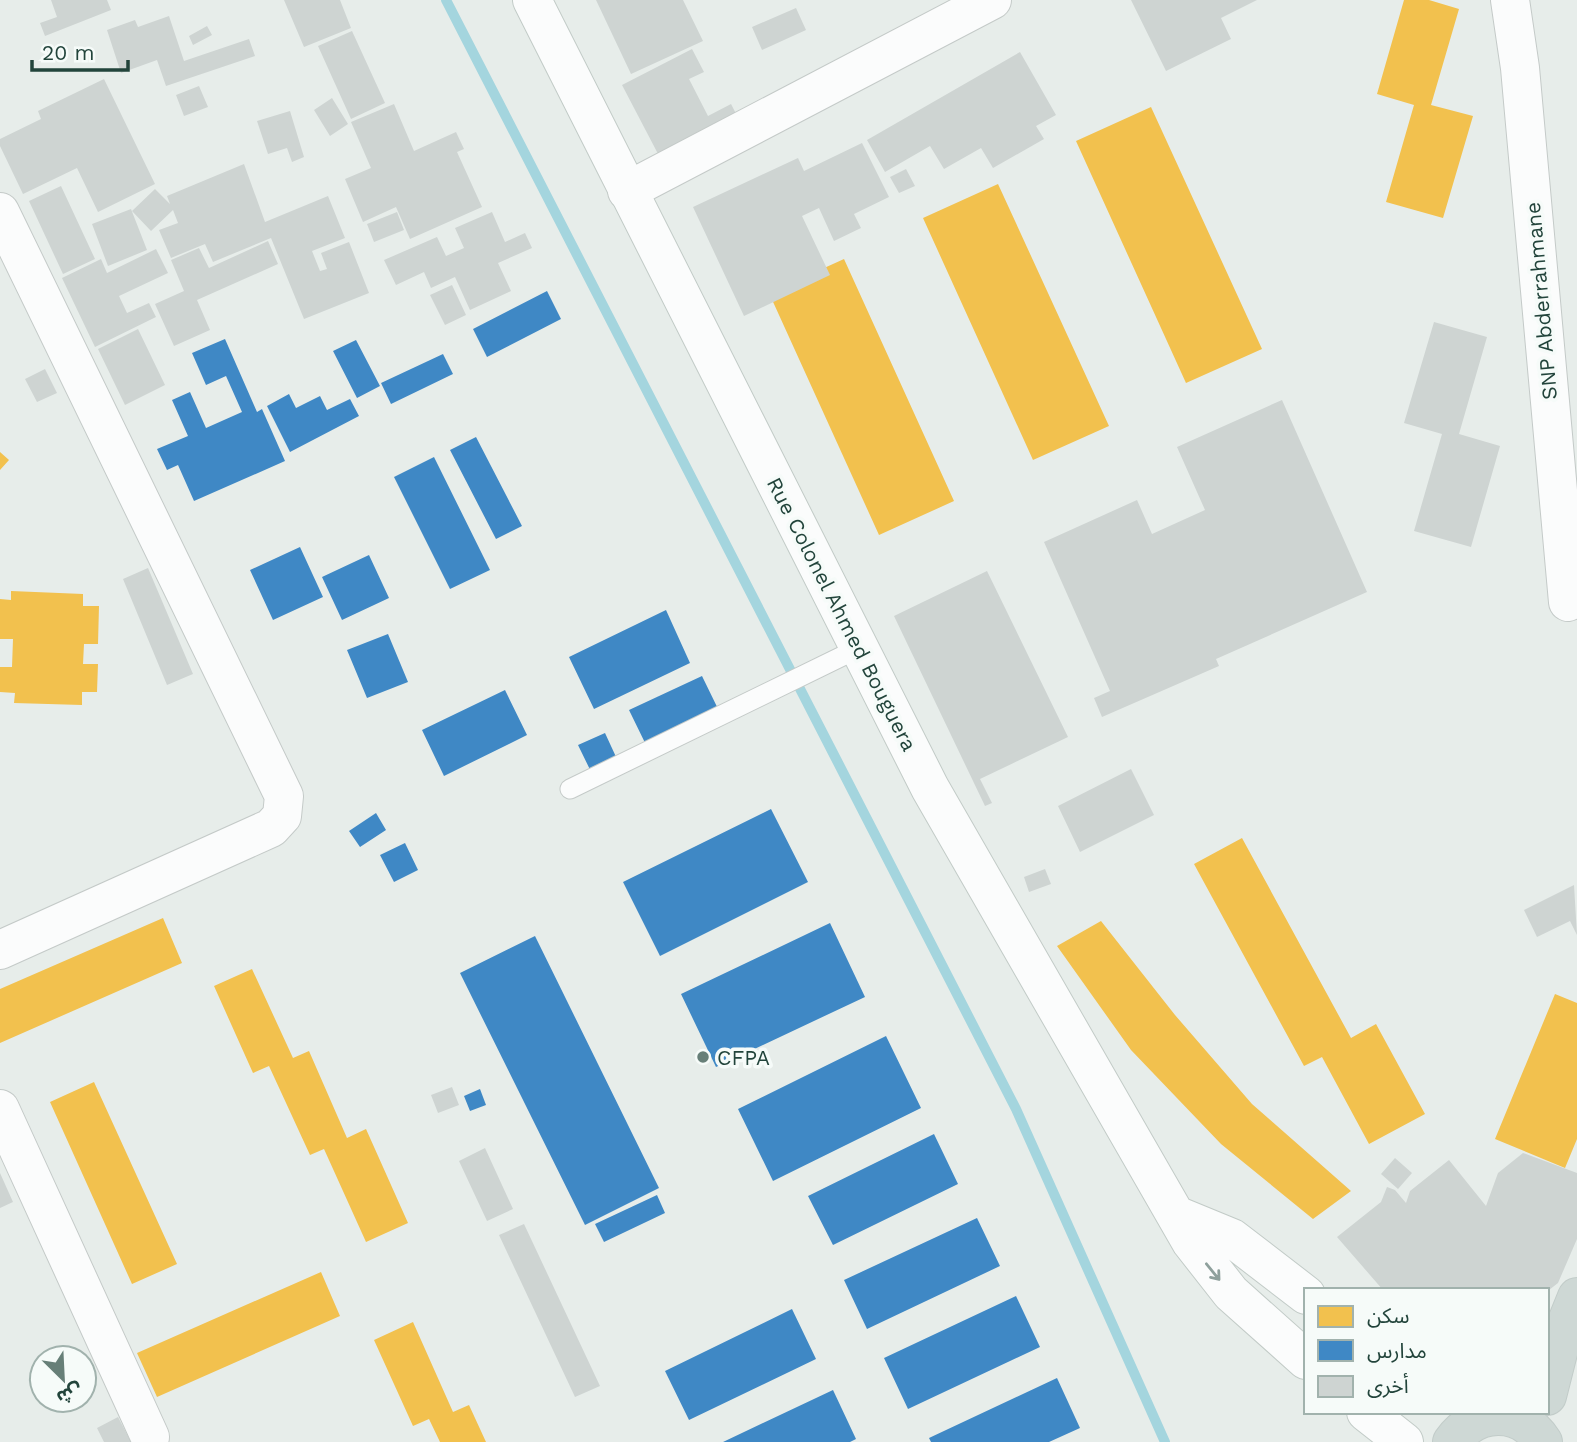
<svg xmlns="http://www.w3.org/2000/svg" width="1577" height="1442" viewBox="0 0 1577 1442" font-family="'Work Sans','Noto Sans Arabic',sans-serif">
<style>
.homes{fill:#f2c14e}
.schools{fill:#3f88c5}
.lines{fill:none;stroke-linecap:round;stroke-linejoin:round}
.stream{stroke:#a4d5de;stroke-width:10}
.building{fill:#ced4d2}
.service-casing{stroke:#c4cac8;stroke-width:21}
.minor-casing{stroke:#c4cac8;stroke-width:40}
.secondary-casing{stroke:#c2cbc7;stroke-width:40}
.primary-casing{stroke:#c2ccc9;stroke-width:40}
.service{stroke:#fbfcfc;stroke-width:19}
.minor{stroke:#fbfcfc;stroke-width:38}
.secondary{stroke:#fbfcfc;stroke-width:38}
.primary{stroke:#ced8d5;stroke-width:38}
.oneway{stroke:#8ea09c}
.poi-dot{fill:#677f78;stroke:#f6fbf9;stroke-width:2.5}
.labels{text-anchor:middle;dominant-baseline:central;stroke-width:7;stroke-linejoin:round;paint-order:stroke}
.street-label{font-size:21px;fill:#22443b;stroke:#f6fbf9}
.poi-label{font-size:21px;fill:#22443b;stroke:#f6fbf9;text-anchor:start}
</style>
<rect width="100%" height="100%" fill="#e7edea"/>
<!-- homes -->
<path class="homes" d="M1404,0H1429L1459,9L1431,105L1473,116L1443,218L1386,202L1414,105L1377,94Z
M1151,107L1262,349L1186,383L1076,141Z
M998,184L1109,426L1033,460L923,218Z
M844,259L954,501L879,535L769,293Z
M0,452L9,460L0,470Z
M11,591L83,594V606H99L98,644H84L83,664H98L97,692H82V705L14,703L15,693L0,692V667H12L13,639H0V599L11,600Z
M1242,838L1351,1038L1376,1024L1425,1114L1369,1144L1322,1057L1304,1066L1194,864Z
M163,918L182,963L0,1043V989Z
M1101,921L1175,1015L1252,1104L1351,1191L1313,1219L1221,1144L1131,1050L1057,946Z
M252,969L293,1058L309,1051L347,1138L366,1129L408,1223L366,1242L324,1149L310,1155L269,1066L253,1073L214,986Z
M1555,994L1577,1003V1139L1565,1168L1495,1139Z
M94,1082L177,1264L132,1284L50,1102Z
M321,1272L340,1316L157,1397L137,1353Z
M413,1322L453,1412L469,1405L486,1442H440L429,1419L413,1426L374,1340Z"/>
<!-- schools -->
<path class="schools" d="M547,291L561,319L487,357L473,329Z
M225,339L257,412L262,409L285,461L194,501L178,465L167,470L157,449L188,436L172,400L190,392L206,428L242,412L226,376L206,385L192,353Z
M356,340L380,386L357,398L333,351Z
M443,354L453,374L391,404L381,383Z
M289,394L296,408L320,396L327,410L350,399L359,416L290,452L267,406Z
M476,437L522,526L496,539L450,450Z
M434,457L490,570L450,589L394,477Z
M300,547L323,597L273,620L250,570Z
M369,555L389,598L342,620L322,577Z
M666,610L690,663L594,709L569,657Z
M388,634L408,682L367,698L347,650Z
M702,676L721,715L649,751L629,710Z
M505,690L527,735L444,776L422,730Z
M605,733L623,772L597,784L578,745Z
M771,809L808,882L660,956L623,882Z
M376,813L386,830L360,847L349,831Z
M405,843L418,870L394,882L380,855Z
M830,923L865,997L716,1067L681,994Z
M535,936L659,1188L585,1225L460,973Z
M886,1036L921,1108L773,1181L738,1109Z
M480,1089L486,1105L470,1111L464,1096Z
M934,1134L958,1184L833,1245L808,1196Z
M657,1195L665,1213L604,1242L595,1224Z
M977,1218L1000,1266L867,1329L844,1280Z
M1016,1296L1040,1347L908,1409L884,1358Z
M792,1309L816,1359L689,1420L665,1371Z
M1057,1378L1080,1428L1049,1442H931L929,1438Z
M833,1390L856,1439L850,1442H723Z"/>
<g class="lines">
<!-- stream -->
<path class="stream" d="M446,0L1016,1109L1165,1442"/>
</g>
<!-- building -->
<path class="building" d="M51,0H107L111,10L45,36L40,23L57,17Z
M284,0H340L351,28L304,47Z
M596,0H683L703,41L631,74Z
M1131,0H1257L1221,18L1231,39L1166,71Z
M796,8L806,30L762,50L752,27Z
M169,16L184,61L249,39L255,56L166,86L157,60L121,73L107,30L135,20L138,27Z
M207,26L212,35L193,45L189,36Z
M352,31L385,103L351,119L318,46Z
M692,49L704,72L689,79L708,116L731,104L746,133L668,173L622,85Z
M1020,52L1056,115L1036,126L1044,139L993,168L981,148L944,169L930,146L885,172L867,140Z
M104,79L155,184L98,212L77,168L23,194L0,146V139L41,119L38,111Z
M199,86L208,107L184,116L176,95Z
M332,98L348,124L330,136L314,110Z
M394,104L414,151L456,132L464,149L457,152L482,207L410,239L396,207L363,222L345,179L371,168L351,122Z
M290,111L304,157L292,162L287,148L268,154L257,121Z
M862,143L889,197L854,214L861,228L834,241L819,208L802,216L830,275L744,316L693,207L798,158L804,171Z
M244,164L265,222L328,196L345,238L312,251L320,271L327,269L321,253L349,242L369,293L304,319L271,238L213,262L205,244L171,258L159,230L178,223L173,210L151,231L132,211L155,189L170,204L167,196Z
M906,169L915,186L899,193L890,177Z
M61,186L95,259L63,274L29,201Z
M131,209L147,250L108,266L92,224Z
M397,212L404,230L374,242L367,224Z
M492,212L505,242L525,233L532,248L498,263L511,291L470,310L455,277L431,288L424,272L396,285L384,260L437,237L446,256L464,248L455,228Z
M268,241L278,264L197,300L210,330L174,346L155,304L184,291L171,260L199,248L209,268Z
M156,249L168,273L119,296L127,313L149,303L156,317L95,347L62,278L101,259L107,273Z
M452,285L466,315L445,325L430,295Z
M1434,322L1487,337L1459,434L1500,446L1471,547L1414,531L1442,434L1404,423Z
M138,329L165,385L125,405L98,349Z
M45,369L57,393L37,402L25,379Z
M1282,400L1367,592L1216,659L1219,666L1102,717L1094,698L1110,691L1044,542L1137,500L1152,534L1205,510L1177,447Z
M148,568L193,674L167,685L123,579Z
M987,571L1068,737L980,779L992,803L985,806L894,616Z
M1131,769L1154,815L1080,852L1058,806Z
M1045,869L1051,884L1029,892L1024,877Z
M1574,885L1577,935L1570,921L1537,937L1524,910Z
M452,1087L459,1105L438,1113L431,1095Z
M485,1148L513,1209L487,1221L459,1161Z
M1523,1153L1577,1173V1239L1558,1283L1549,1290H1383L1337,1237L1381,1202L1387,1187L1395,1190L1406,1203L1410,1191L1449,1160L1486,1206L1498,1173Z
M1395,1158L1412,1173L1398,1189L1381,1174Z
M0,1173L13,1202L0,1208Z
M524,1224L600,1386L575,1397L499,1235Z
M118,1417L131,1442H104L97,1428Z"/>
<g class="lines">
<!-- service casing -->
<g class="service-casing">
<path id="service" d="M570,789L859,648"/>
</g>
<!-- minor casing -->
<g class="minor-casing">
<path id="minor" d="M1510,0L1520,68L1568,602
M627,191L992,0
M0,212L284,796L282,816L271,828L0,950
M0,1109L150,1437"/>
</g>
<!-- secondary casing -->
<g class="secondary-casing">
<path id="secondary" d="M532,0L930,788L1191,1242L1231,1293L1306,1360
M1176,1215L1232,1238L1306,1295
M1366,1412L1404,1442"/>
</g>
<!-- primary casing -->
<g class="primary-casing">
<path id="primary" d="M1547,1396L1564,1329L1577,1297
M1452,1442C1475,1409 1520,1406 1543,1442"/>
</g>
<!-- service -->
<use href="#service" class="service"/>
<!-- minor -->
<use href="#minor" class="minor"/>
<!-- secondary -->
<use href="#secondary" class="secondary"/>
<!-- primary -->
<use href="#primary" class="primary"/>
</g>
<!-- one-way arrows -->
<defs><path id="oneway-shaft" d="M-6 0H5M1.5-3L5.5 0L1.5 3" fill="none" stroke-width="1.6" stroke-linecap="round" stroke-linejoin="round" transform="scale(1.75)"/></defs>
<use class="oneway" href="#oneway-shaft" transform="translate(1213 1272) rotate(51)"/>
<!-- markers -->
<circle class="poi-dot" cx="703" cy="1057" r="7"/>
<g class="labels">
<!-- street labels -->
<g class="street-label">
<text transform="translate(1541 301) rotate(-95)">SNP Abderrahmane</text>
<text transform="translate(842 614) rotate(63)">Rue Colonel Ahmed Bouguera</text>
</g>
<!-- poi labels -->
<g class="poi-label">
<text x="717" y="1057">CFPA</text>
</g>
</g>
<!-- legend -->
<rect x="1304" y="1288" width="245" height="126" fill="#f6fbf9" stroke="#a1b2ad" stroke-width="2"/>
<rect x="1318" y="1306" width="35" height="21" fill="#f2c14e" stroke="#a1b2ad" stroke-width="2"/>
<text x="1367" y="1323" font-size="21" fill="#22443b">سكن</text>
<rect x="1318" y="1340" width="35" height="21" fill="#3f88c5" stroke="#a1b2ad" stroke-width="2"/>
<text x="1367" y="1358" font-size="21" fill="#22443b">مدارس</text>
<rect x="1318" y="1376" width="35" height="21" fill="#ced4d2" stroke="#a1b2ad" stroke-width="2"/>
<text x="1367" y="1393" font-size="21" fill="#22443b">أخرى</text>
<!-- north arrow -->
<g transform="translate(63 1379) rotate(156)"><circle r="33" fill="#f6fbf9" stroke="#a1b2ad" stroke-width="2"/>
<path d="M0-5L12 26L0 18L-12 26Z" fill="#677f78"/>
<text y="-10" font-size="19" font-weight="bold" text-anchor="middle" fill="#22443b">ش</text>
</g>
<!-- scale -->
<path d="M32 60v10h96v-10" fill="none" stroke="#22443b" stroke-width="3.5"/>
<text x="42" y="60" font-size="21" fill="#22443b" stroke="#f6fbf9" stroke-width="5" paint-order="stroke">20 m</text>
</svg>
